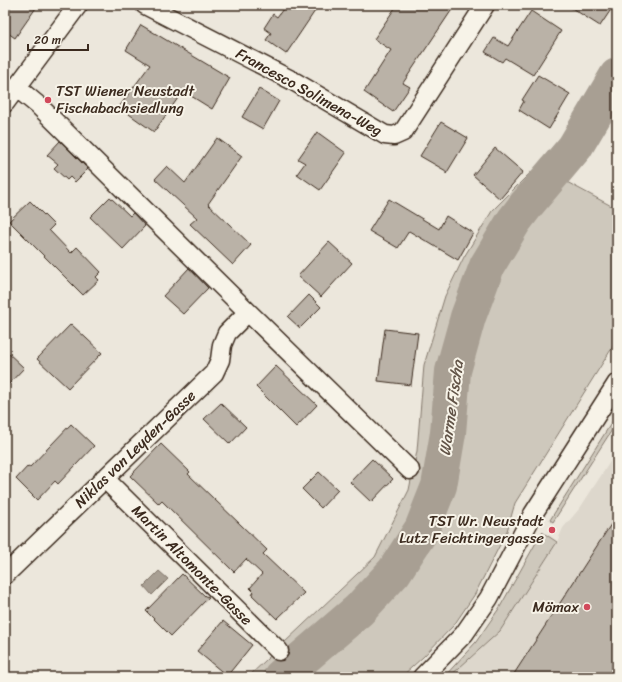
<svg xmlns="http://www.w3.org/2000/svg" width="622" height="682" viewBox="0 0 622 682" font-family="Sriracha,sans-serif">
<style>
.built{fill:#ddd7cc}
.green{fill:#cec8bc;stroke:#84796d}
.water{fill:#a89f93;stroke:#7c7064}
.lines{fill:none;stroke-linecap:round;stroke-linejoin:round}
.river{stroke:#a89f93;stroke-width:36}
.building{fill:#bab2a7;stroke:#3b2a1e}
.minor-casing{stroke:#3b2a1e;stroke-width:21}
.minor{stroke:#f7f3e8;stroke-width:18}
.poi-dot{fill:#d1495b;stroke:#f7f3e8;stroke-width:1.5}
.labels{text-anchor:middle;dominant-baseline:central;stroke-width:4;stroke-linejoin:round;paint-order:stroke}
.poi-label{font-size:15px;fill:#3b2a1e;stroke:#f7f3e8;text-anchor:end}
.street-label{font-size:15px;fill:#3b2a1e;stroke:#f7f3e8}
.water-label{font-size:16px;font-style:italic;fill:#615347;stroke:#f7f3e8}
</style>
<rect width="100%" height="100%" fill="#ece7dc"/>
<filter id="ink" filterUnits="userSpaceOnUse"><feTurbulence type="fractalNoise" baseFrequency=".025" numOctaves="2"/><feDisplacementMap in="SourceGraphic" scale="8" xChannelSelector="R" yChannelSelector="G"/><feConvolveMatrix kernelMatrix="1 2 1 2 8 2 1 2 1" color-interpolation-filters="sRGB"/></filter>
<g filter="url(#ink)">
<!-- built -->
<path class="built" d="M617,451V677H449L500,631L557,542L563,528L580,508Z"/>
<!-- green -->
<path class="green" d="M544,159L551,163L565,181L617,209V340L515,503L507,531L475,594L454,625L423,657L401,677H248L375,557L409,490L417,451L424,365L445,296L464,257L492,211Z
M617,414V422L553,522L550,520Z
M542,532L557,542L500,631L449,677H444L476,642L500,607Z"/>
<!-- water -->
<path class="water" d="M159,571L168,579L152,595L144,586Z"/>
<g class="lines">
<!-- river -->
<path class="river" d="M281,677L359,610L394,572L422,529L439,486L448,433L453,371L468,317L487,266L514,221L527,204L575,147L617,76"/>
</g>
<!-- building -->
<path class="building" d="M5,5H38L15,38L5,31Z
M286,5H319L286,54L266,40L271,33L264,28L273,14L277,17Z
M397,5H455L403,83L410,87L393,112L364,92L391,50L374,39Z
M567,5H614L600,26Z
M531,11L561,31L533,75L505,58L502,62L485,52L494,38L508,46Z
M141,25L230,78L212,109L183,91L154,132L119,107L150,65L126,50Z
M538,75L570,94L549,129L519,110L524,101L522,100Z
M259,89L279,101L263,129L242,117Z
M441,122L468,138L446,174V171L420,156Z
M317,132L346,153L320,190L297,174L305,163L298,159Z
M217,138L242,156L208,204L251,245L233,265L190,224L197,218L155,179L167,166L185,183Z
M60,141L88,169L75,182L70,177L67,180L54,168L58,164L47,155Z
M495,148L523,172L500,199L473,175Z
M110,197L130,216L133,213L145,226L123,249L90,217Z
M389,199L439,229L446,216L473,233L458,260L409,231L398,248L369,231Z
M30,201L54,225L49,230L71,253L77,247L101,272L96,277L99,280L83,295L9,221Z
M329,242L352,263L321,297L298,276Z
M189,268L208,288L183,314L163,296Z
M309,295L321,307L300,328L288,317Z
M71,324L102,353L68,388L37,359Z
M385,329L418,333L411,385L378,381Z
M5,350L24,368L5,388Z
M276,366L317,405L296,427L256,387Z
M221,403L246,427L230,444L204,419Z
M71,424L94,446L58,484L55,481L37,500L16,479L28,466L30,467Z
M161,444L190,472L188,474L267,550L263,554L304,593L277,619L252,595L254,592L250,588L262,574L246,559L234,572L162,501L159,504L130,476Z
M372,459L393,479L371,502L350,482Z
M319,472L338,490L321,508L302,489Z
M617,515V677H512Z
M182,574L205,596L209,597L171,636L146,611Z
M223,621L252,645L227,676L197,651Z"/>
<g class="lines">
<!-- minor casing -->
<g class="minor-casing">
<path id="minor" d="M145,5L295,82L385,135L394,136L403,132L485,5
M5,103L78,5
M248,312L410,470
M104,478L279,651
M5,575L214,373L220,360L222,345L227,333L248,312L39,106L16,87
M422,677L464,634L489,598L533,514L617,383"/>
</g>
<!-- minor -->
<use href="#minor" class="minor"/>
</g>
</g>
<!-- markers -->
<g class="poi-dot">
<circle cx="48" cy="100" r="4"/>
<circle cx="552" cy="530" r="4"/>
<circle cx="587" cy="607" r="4"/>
</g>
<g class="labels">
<!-- poi labels -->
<g class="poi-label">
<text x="56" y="91" text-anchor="start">TST Wiener Neustadt<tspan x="56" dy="17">Fischabachsiedlung</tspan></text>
<text x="544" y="521">TST Wr. Neustadt<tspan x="544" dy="17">Lutz Feichtingergasse</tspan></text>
<text x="579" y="607">Mömax</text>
</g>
<!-- street labels -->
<g class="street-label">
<text transform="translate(309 92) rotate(29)">Francesco Solimena-Weg</text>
<text transform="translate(135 449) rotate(-44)">Niklas von Leyden-Gasse</text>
<text transform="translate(192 565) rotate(45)">Martin Altomonte-Gasse</text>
</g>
<!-- water labels -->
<g class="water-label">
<text transform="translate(451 408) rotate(-82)">Warme Fischa</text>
</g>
</g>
<!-- margin -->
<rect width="622" height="682" fill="none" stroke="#f7f3e8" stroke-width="20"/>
<rect x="10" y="10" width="602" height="662" fill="none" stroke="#3b2a1e" stroke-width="1.5" filter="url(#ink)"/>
<!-- scale -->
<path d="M28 44v6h60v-6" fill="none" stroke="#3b2a1e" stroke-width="2"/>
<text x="34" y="44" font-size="12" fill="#3b2a1e" stroke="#f7f3e8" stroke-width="3" paint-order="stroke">20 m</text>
</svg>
